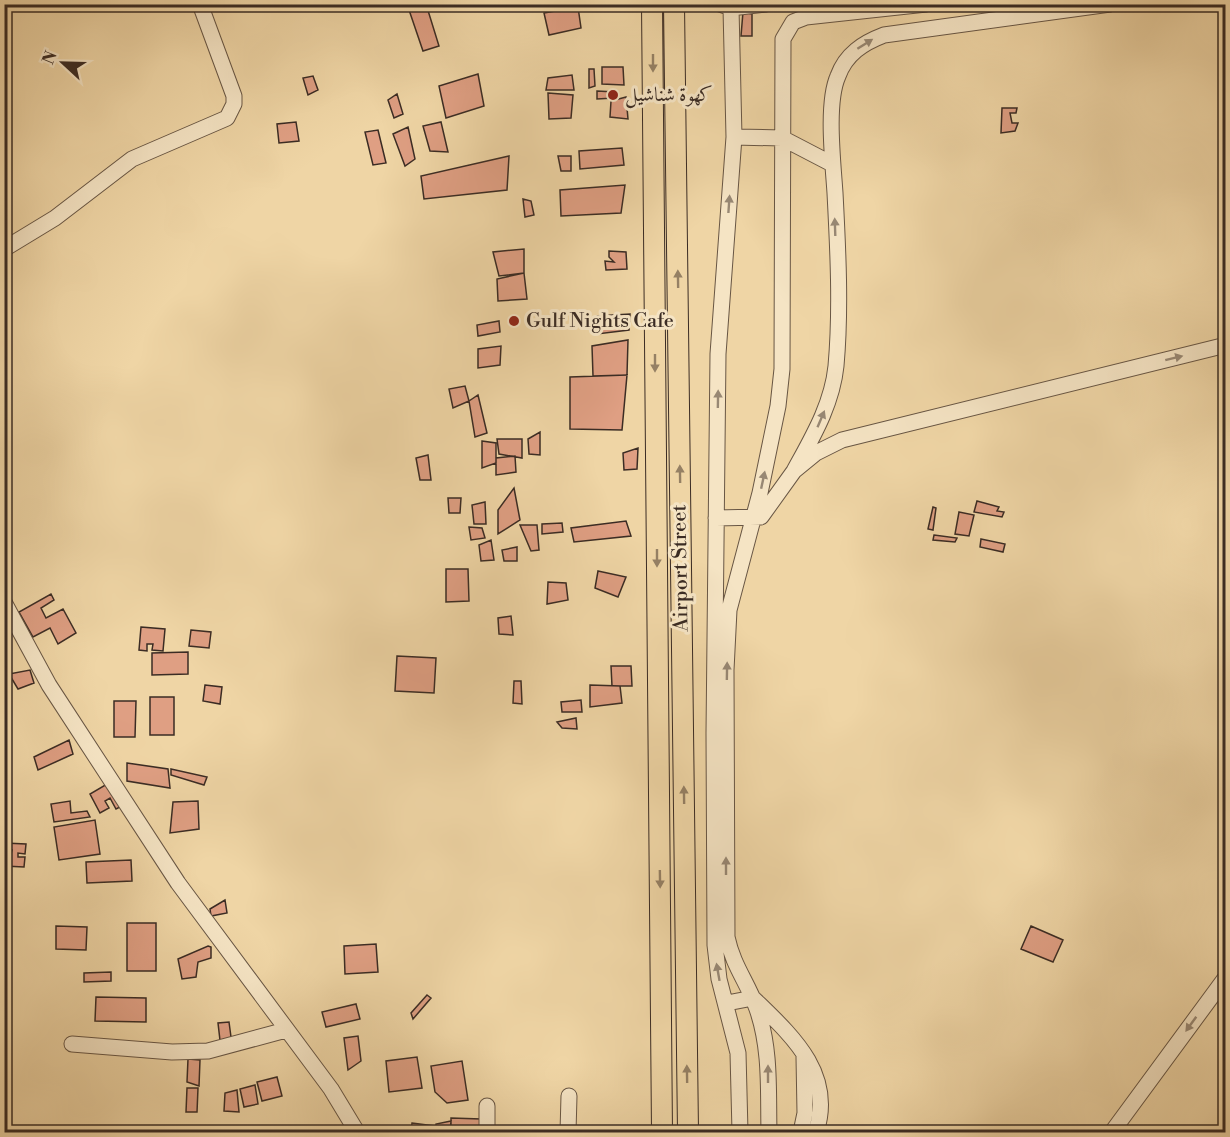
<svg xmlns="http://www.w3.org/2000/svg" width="1230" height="1137" viewBox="0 0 1230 1137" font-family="'Libre Bodoni',Amiri,serif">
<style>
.building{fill:#df9f83;stroke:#3b2c24;stroke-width:1.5}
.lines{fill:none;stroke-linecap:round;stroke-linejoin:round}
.minor-casing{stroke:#685644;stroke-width:17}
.major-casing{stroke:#3b2c24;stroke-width:22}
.minor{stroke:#f5e4c4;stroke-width:15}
.major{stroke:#efd5a5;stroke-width:20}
.oneway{fill:#988874}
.oneway2{fill:#958064}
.poi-dot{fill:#8f2418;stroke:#f5e4c4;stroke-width:2}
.labels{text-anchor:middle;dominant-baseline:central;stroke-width:6;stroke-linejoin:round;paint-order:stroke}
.poi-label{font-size:20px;fill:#3b2c24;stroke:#f5e4c4;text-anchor:start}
.street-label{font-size:20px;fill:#3b2c24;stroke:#f5e4c4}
</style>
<rect width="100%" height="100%" fill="#efd5a5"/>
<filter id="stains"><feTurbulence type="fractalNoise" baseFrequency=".00333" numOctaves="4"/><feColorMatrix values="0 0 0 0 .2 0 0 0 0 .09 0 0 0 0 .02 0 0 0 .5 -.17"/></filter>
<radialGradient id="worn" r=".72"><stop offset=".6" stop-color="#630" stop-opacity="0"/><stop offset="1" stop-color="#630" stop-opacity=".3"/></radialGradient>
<!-- building -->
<path class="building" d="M407,4H426L439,46L423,51Z
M578,7L581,28L549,35L544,13Z
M743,12L752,14V36H741Z
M602,67H623L624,85L602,84Z
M589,69H594L595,86L589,88Z
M478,74L484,106L446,118L439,86Z
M572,75L574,90H546L548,78Z
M313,76L318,90L308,95L303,78Z
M597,91L615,92L614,98L597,99Z
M548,93L573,95L571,118L549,119Z
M397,94L403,114L394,118L388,100Z
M626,97L628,119L610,117L611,101Z
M1002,108H1017L1016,113H1010L1012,123H1018L1015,131L1001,133Z
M296,122L299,141L279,143L277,124Z
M441,122L448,152L430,151L423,126Z
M408,127L415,159L405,166L393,134Z
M378,130L386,163L373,165L365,132Z
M622,148L624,165L580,169L579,151Z
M509,156L507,190L424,199L421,176Z
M558,156H571V171H561Z
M625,185L621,213L561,216L560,190Z
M523,199L531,201L534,215L525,217Z
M524,249V273L499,276L493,252Z
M609,251L626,252L627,269L606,270L605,261L614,262L609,257Z
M524,273L527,299L498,301L497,279Z
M630,314L629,330L597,334V316Z
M499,321L500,332L478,336L477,325Z
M628,340L627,375L593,376L592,346Z
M501,346L500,365L478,368V349Z
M627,375L622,430L570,429V377Z
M465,386L469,401L453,408L449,389Z
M478,395L487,433L475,437L469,401Z
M540,432V455L529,454L528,439Z
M497,439H522V458L499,454Z
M482,441L496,443V463L482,468Z
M638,448L637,469L624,470L623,453Z
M428,455L431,480H420L416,458Z
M515,456L516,472L496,475V458Z
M514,488L520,520L498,534V510Z
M448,498H461L460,513H449Z
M977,501L999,507L997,511L1004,512L1002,517L974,512Z
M485,502L486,524H474L472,505Z
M933,507L936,508L933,530L928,529Z
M959,512L974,515L969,536L955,534Z
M626,521L631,536L574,542L571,528Z
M562,523L563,532L542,534V524Z
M520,525H537L539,550L531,551Z
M469,527L482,528L485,538L471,540Z
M934,535L957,538L955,542L933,540Z
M981,539L1005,544L1003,552L980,547Z
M491,540L494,560L481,561L479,545Z
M517,547V561H504L502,550Z
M446,569H468L469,601L446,602Z
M598,571L626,577L618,597L595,588Z
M548,582L566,583L568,600L547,604Z
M51,594L54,600L41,608L46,618L63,609L76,633L58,644L50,628L33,637L19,612Z
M511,616L513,635L499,634L498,618Z
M141,627L165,629L163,651L152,650L153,644H147V651L139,650Z
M191,630L211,632L209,648L189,646Z
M188,652V674L152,675V653Z
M397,656L436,658L434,693L395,691Z
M611,666H631L632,686H612Z
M30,670L34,683L18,689L9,674Z
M514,681H521L522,704L513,703Z
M205,685L222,687L220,704L203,701Z
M590,685L620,686L622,703L590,707Z
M150,697H174V735H150Z
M581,700L582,712H562L561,702Z
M114,701H136L135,737H114Z
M576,718L577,729L562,728L557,722Z
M69,740L73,754L38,770L34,757Z
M127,763L168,769L170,788L127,781Z
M171,769L207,777L204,785L171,775Z
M107,784L120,807L116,809L110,798L105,801L109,808L100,813L90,794Z
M70,801L71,813L87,811L90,817L54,822L51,804Z
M198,801L199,829L170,833L173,802Z
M95,820L100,854L59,860L54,827Z
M4,843L26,844L25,854L18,853V857H25L24,867L4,866V854H11L12,850H4Z
M131,860L132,881L87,883L86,862Z
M225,900L227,913L211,916L210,909Z
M127,923H156V971H127Z
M56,926L87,927L86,950L56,949Z
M1031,926L1063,940L1053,962L1021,949Z
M376,944L378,972L345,974L344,946Z
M208,946L211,947V958L198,962L196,977L182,979L178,959Z
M111,972V981L84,982V973Z
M427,995L431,998L413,1019L411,1013Z
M96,997L146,998V1022L95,1021Z
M356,1004L360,1019L326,1027L322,1012Z
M229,1022L231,1037L221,1049L218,1023Z
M358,1036L361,1061L348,1070L344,1038Z
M417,1057L422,1088L389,1092L386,1061Z
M188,1059L200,1060L199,1086L187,1082Z
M462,1061L468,1100L447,1103L435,1092L431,1066Z
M277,1077L282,1096L262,1101L257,1082Z
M255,1085L258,1104L244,1107L240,1089Z
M187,1088H198L197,1112H186Z
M237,1090L239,1112L224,1111L225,1093Z
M451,1118L481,1119V1132H451Z
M451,1121L450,1132H436V1124Z
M412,1123L434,1126L433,1132H411Z"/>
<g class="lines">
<!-- minor casing -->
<g class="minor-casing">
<path id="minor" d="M720,4L731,8L766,4
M731,8L734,137L718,354L714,733L715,945L719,979L738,1053L740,1132
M734,137L782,138L832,164
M4,249L55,218L132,159L227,118L234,104V96L200,4
M794,471C812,438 832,405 836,366C841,310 838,250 835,193C833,162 826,103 838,76C846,54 863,43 884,35L1110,4
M716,518L761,517L794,471L816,453L842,440L1226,345
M4,602L49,685L178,883L331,1089L357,1132
M727,1003L753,998C791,1035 835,1073 816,1132
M72,1044L172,1052L208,1051L286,1030
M487,1132V1106
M568,1132L569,1096
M769,1132C768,1091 771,1049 757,1009C748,983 733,966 727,937L726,670L729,610L760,493L778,406L782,369L783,39L793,22L806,17L926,4
M801,1132L805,1113L804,1057
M1112,1132L1226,977"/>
</g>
<!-- major casing -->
<g class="major-casing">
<path id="major" d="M652,4L662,1132
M674,4L688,1132"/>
</g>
<!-- minor -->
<use href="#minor" class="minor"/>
<!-- major -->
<use href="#major" class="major"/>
</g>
<!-- one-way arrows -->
<defs><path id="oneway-solid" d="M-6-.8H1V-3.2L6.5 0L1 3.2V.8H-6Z" transform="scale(1.5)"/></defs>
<g class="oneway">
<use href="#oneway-solid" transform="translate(865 44) rotate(-32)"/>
<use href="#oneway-solid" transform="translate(729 204) rotate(-86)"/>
<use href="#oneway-solid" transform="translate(835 227) rotate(-92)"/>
<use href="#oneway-solid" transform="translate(1174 358) rotate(-14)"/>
<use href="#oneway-solid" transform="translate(718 399) rotate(-89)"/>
<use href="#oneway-solid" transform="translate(821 419) rotate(-67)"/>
<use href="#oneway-solid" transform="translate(763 480) rotate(-78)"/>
<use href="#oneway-solid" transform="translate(727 671) rotate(-89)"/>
<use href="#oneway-solid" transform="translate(726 866) rotate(-90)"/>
<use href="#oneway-solid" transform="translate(718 972) rotate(-100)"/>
<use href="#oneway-solid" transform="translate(1191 1024) rotate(126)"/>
<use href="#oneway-solid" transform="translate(768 1074) rotate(-90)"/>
</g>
<g class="oneway2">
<use href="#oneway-solid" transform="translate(653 63) rotate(90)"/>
<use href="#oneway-solid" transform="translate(678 279) rotate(-91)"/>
<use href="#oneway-solid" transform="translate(655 363) rotate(90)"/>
<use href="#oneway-solid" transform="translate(680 474) rotate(-91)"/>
<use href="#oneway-solid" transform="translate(657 558) rotate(90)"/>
<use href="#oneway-solid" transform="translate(684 795) rotate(-91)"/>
<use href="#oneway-solid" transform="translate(660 879) rotate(89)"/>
<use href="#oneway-solid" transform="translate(687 1074) rotate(-91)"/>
</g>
<!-- markers -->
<g class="poi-dot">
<circle cx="613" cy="95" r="6"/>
<circle cx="514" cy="321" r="6"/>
</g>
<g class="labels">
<!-- poi labels -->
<g class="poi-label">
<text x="625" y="95">كهوة شناشيل</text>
<text x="526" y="321">Gulf Nights Cafe</text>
</g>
<!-- street labels -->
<g class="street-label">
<text transform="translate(681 568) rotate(-91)">Airport Street</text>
</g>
</g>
<!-- margin -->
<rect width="1230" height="1137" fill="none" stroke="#efd5a5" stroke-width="24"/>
<rect x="6" y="6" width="1218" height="1125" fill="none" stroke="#3b2c24" stroke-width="3"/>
<rect x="12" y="12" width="1206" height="1113" fill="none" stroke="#3b2c24" stroke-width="1.5"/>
<!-- north arrow -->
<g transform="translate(63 63) rotate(292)" stroke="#f5e4c4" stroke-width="4.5" paint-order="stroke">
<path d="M0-4.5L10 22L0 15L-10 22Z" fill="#3b2c24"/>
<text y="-9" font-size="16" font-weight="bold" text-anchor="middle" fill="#3b2c24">N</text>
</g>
<rect width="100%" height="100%" filter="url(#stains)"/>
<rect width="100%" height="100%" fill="url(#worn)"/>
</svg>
